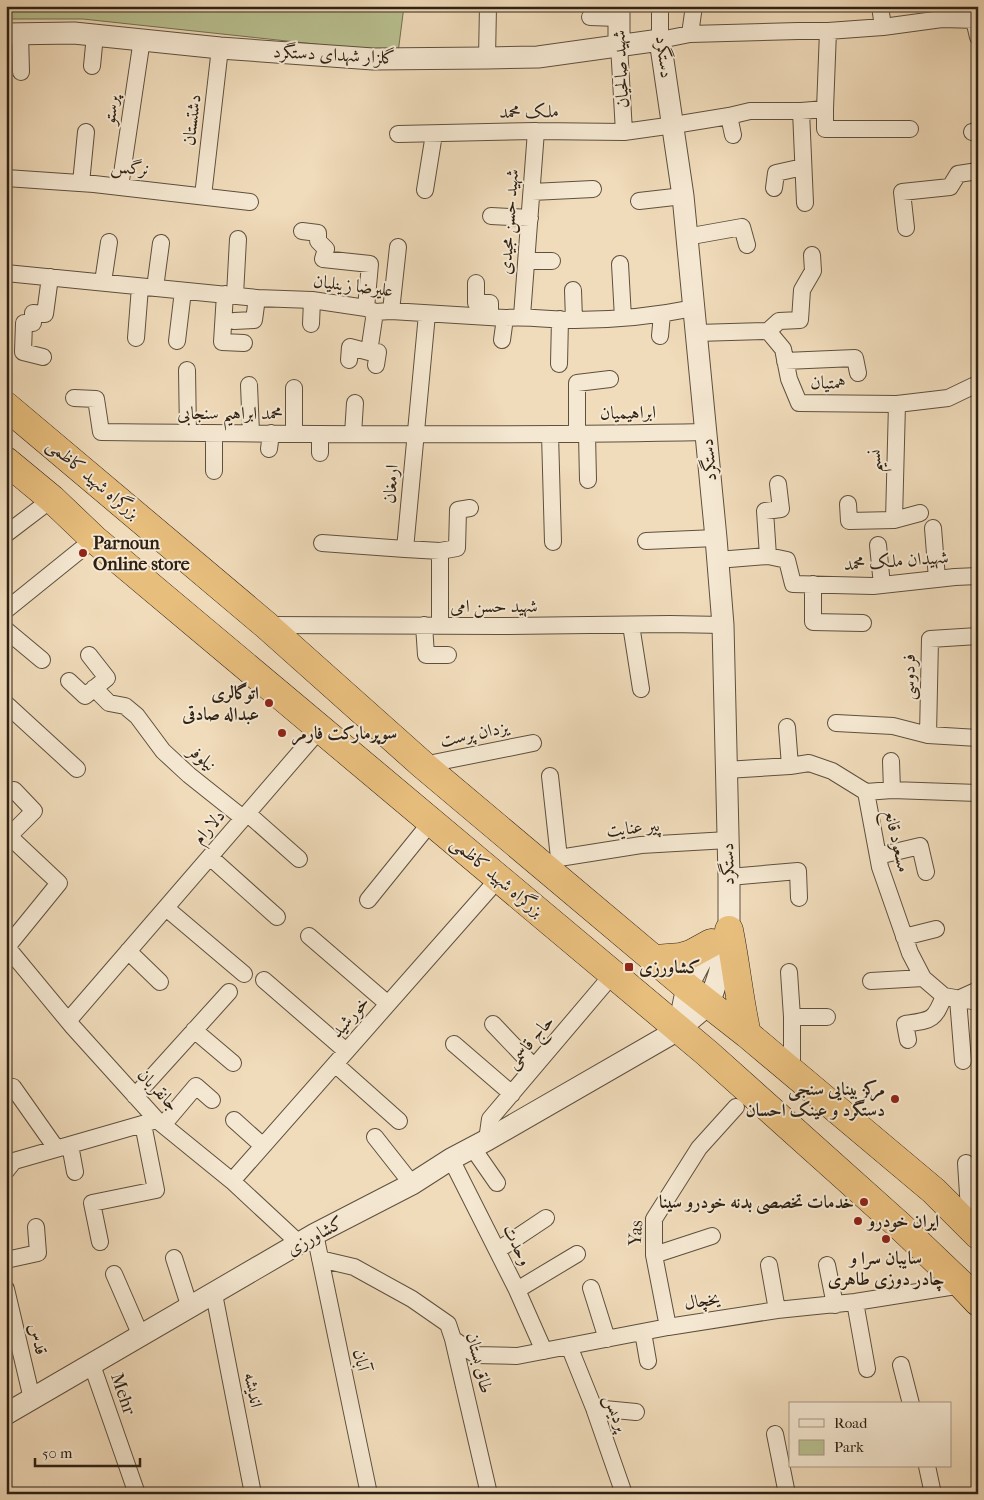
<svg xmlns="http://www.w3.org/2000/svg" width="984" height="1500" viewBox="0 0 984 1500" font-family="'IM FELL French Canon',Amiri,serif">
<style>
.green{fill:#b9c090;stroke:#747052}
.lines{fill:none;stroke-linecap:round;stroke-linejoin:round}
.minor-casing{stroke:#5e503e;stroke-width:18}
.tertiary-casing{stroke:#5e503e;stroke-width:23}
.trunk-casing{stroke:#2e2114;stroke-width:29}
.minor{stroke:#f5e8d2;stroke-width:16}
.tertiary{stroke:#f5e8d2;stroke-width:21}
.trunk{stroke:#e8be7d;stroke-width:28}
.poi-dot{fill:#8f2418;stroke:#f5e8d2;stroke-width:2}
.labels{text-anchor:middle;dominant-baseline:central;stroke-width:4;stroke-linejoin:round;paint-order:stroke}
.street-label{font-size:18px;fill:#2e2114;stroke:#f5e8d2}
.poi-label{font-size:18px;font-weight:bold;fill:#2e2114;stroke:#f5e8d2;text-anchor:start}
</style>
<rect width="100%" height="100%" fill="#f0dbba"/>
<filter id="stains"><feTurbulence type="fractalNoise" baseFrequency=".004" numOctaves="4"/><feColorMatrix values="0 0 0 0 .2 0 0 0 0 .09 0 0 0 0 .02 0 0 0 .5 -.17"/></filter>
<radialGradient id="worn" r=".72"><stop offset=".6" stop-color="#630" stop-opacity="0"/><stop offset="1" stop-color="#630" stop-opacity=".3"/></radialGradient>
<!-- green -->
<path class="green" d="M6,6H404L398,53L83,19H6Z"/>
<g class="lines">
<!-- minor casing -->
<g class="minor-casing">
<path id="minor" d="M660,6V40L690,34L798,31H828L883,27L942,19L978,20
M880,6L883,27
M590,17L618,18
M974,20L978,37
M20,33L21,72
M690,34L694,6
M619,45L624,132
M487,58L488,6
M92,66L95,35
M825,109V129H910
M801,111L805,203
M729,116L733,135
M972,132L978,131
M398,134L536,131L624,132L674,125L729,116L750,111H801L825,109L828,31
M6,178L94,184L250,202
M81,183L86,132
M120,187L142,39
M774,188L776,173L803,167
M425,190L434,134
M532,192L593,189
M203,196L220,48
M639,201L683,196
M491,216L530,218
M906,228L902,192L950,187L958,174L978,171
M302,231L318,233V241L326,249L323,259L370,264L366,308
M686,237L742,227L747,245
M527,261H552
M620,264L623,318
M6,273L257,298L312,300L366,308L375,312L391,311L505,318C528,316 551,320 575,320C615,320 655,316 694,308
M103,282L109,242
M476,283V303H490V317
M155,288L161,243
M573,290L574,320
M225,294L222,342L244,343
M235,295L238,239
M391,311L398,247
M427,314L405,549L440,551V625
M522,316L536,131
M234,321L254,320L257,298
M311,324L312,300
M768,331L779,321L800,320L802,290L813,271L812,255
M697,333L768,331L783,349L789,379L799,403L897,404L948,398L973,386H978
M660,336L662,314
M136,338L140,287
M502,340L505,318
M177,341L183,291
M369,352L375,312
M43,357L23,352L24,323H33V313L45,314L50,277
M349,360L350,347L369,352H378L376,365
M785,361L855,358L858,373
M559,364L560,319
M187,370L188,433
M249,385L251,433
M74,398L96,399L101,432C303,434 505,436 706,432
M214,433V471
M294,433V388
M320,434V453
M353,434L355,403
M550,434L553,542
M577,434V383L610,379
M587,434L588,480
M269,449L271,433
M848,504L849,521L894,520L920,513
M894,520L897,404
M933,528L937,579
M6,534L52,499
M646,541L716,538
M322,543L405,549
M878,545L882,585
M440,551L457,548L458,510L470,508
M768,556L765,511L781,509L778,484
M717,560L768,556L787,560L793,584L873,586L955,577L978,576
M813,584V622L863,623
M6,610L94,539
M266,625L502,626L670,624L723,625
M424,625L426,655H448
M631,625L641,689
M6,630L42,660
M69,681L85,696L107,678L89,655
M94,688L109,703L125,706L137,716L163,751L189,775L243,818
M6,704L77,769
M836,723L893,726L928,735L978,738
M787,727L790,766
M928,735L930,639L978,636
M891,761L892,790
M423,765L533,743
M726,770L790,766L809,763L832,771L866,792L880,867L910,953L923,978L944,996L978,1002
M550,776L559,858
M866,792L892,790L978,793
M247,813L299,859
M878,856L920,846L926,872
M210,857L277,917
M546,869L559,858L641,845L728,840
M729,877L798,871L799,898
M368,900L431,822
M166,908L244,974
M309,936L388,1004
M904,937L936,929
M6,946L73,1027L157,1120L232,1181L300,1244
M7,947L59,883L9,836L34,811L14,790
M128,951L160,982
M789,972L792,1017V1073
M264,980L346,1051
M871,981L923,978
M792,1017H827
M68,1021L320,729
M493,1024L534,1067
M194,1030L233,1063
M908,1040L905,1024C932,1020 934,1021 944,996
M454,1044L512,1094
M963,1061L958,999L978,990
M335,1064L399,1121
M13,1087L56,1148
M135,1096L229,992
M234,1120L263,1146
M163,1125L196,1086L212,1100
M375,1137L412,1184
M487,1140L490,1119L613,974
M70,1145L75,1172
M472,1147L497,1183
M451,1159L517,1290L544,1351
M966,1163L970,1226
M6,1171L14,1161L153,1121
M232,1181L499,878
M315,1234L369,1494
M100,1242L92,1203L156,1190L143,1124
M498,1250L546,1218
M654,1255L712,1236
M174,1258L190,1308
M320,1259L354,1267L412,1299L448,1324L453,1339L489,1494
M6,1260L38,1253L36,1227
M769,1265L777,1310
M827,1265L835,1305
M114,1274L141,1336
M591,1288L607,1339
M6,1289L32,1399
M517,1290L577,1254
M214,1294L253,1494
M855,1302L867,1369
M668,1327L654,1255V1219L699,1148L736,1107
M643,1332L648,1361
M453,1339L476,1355L517,1356L668,1327L777,1310L855,1302L962,1285
M569,1346L594,1408L624,1494
M92,1365L137,1494
M901,1365L911,1404
M594,1408L636,1412
M775,1434L787,1494
M927,1466L933,1494"/>
</g>
<!-- tertiary casing -->
<g class="tertiary-casing">
<path id="tertiary" d="M619,6V45
M6,34L74,33L220,48L373,59L487,58L538,57L660,40L683,196L716,538L723,625L729,877V930L719,974L709,1004L678,1030L487,1140L451,1159L412,1184L315,1234L6,1414
M678,1030L687,987L712,940"/>
</g>
<!-- trunk casing -->
<g class="trunk-casing">
<path id="trunk" d="M6,406L266,625L423,765L687,987L747,1034L934,1191L978,1235
M6,461L52,499L94,539L707,1053L899,1225L962,1285L978,1302
M729,930C736,964 739,999 747,1034
M655,959L681,957L691,954L711,943"/>
</g>
<!-- minor -->
<use href="#minor" class="minor"/>
<!-- tertiary -->
<use href="#tertiary" class="tertiary"/>
<!-- trunk -->
<use href="#trunk" class="trunk"/>
</g>
<!-- markers -->
<g class="poi-dot">
<circle cx="83" cy="553" r="5"/>
<circle cx="269" cy="703" r="5"/>
<circle cx="282" cy="733" r="5"/>
<rect x="624" y="962" width="10" height="10" rx="2.5"/>
<circle cx="895" cy="1099" r="5"/>
<circle cx="864" cy="1202" r="5"/>
<circle cx="858" cy="1221" r="5"/>
<circle cx="886" cy="1239" r="5"/>
</g>
<g class="labels">
<!-- street labels -->
<g class="street-label">
<text transform="translate(334 55) rotate(3)">گلزار شهدای دستگرد</text>
<text transform="translate(664 57) rotate(83)">دستگرد</text>
<text transform="translate(621 69) rotate(-93)">شهید صالحیان</text>
<text transform="translate(111 110) rotate(-82)">پرستو</text>
<text transform="translate(529 112) rotate(-1)">ملک محمد</text>
<text transform="translate(192 120) rotate(-83)">دشتستان</text>
<text transform="translate(130 168) rotate(6)">نرگس</text>
<text transform="translate(509 222) rotate(-86)">شهید حسن مجیدی</text>
<text transform="translate(353 286) rotate(7)">علیرضا زینلیان</text>
<text transform="translate(828 383) rotate(1)">همتیان</text>
<text x="230" y="413">محمد ابراهیم سنجابی</text>
<text transform="translate(628 413) rotate(-1)">ابراهیمیان</text>
<text transform="translate(709 460) rotate(-95)">دستگرد</text>
<text transform="translate(875 461) rotate(-89)">نسیم</text>
<text transform="translate(93 479) rotate(40)">بزرگراه شهید کاظمی</text>
<text transform="translate(391 484) rotate(-85)">ارمغان</text>
<text transform="translate(896 561) rotate(-4)">شهیدان ملک محمد</text>
<text x="494" y="606">شهید حسن امی</text>
<text transform="translate(909 677) rotate(-89)">فردوسی</text>
<text transform="translate(474 734) rotate(-12)">یزدان پرست</text>
<text transform="translate(202 758) rotate(41)">نیلوفر</text>
<text transform="translate(209 827) rotate(-49)">دلارام</text>
<text transform="translate(633 828) rotate(-6)">پیر عنایت</text>
<text transform="translate(897 841) rotate(77)">مسعود قانع</text>
<text transform="translate(728 864) rotate(-91)">دستگرد</text>
<text transform="translate(497 877) rotate(40)">بزرگراه شهید کاظمی</text>
<text transform="translate(350 1017) rotate(-49)">خورشید</text>
<text transform="translate(530 1042) rotate(-50)">حاج قاسمی</text>
<text transform="translate(158 1090) rotate(46)">جانقربان</text>
<text transform="translate(636 1233) rotate(-86)">Yas</text>
<text transform="translate(315 1236) rotate(-29)">کشاورزی</text>
<text transform="translate(517 1245) rotate(64)">وحدت</text>
<text transform="translate(702 1301) rotate(-9)">یخچال</text>
<text transform="translate(38 1339) rotate(77)">قدس</text>
<text transform="translate(361 1360) rotate(78)">آبان</text>
<text transform="translate(479 1363) rotate(76)">طاق بستان</text>
<text transform="translate(253 1390) rotate(79)">اندیشه</text>
<text transform="translate(123 1394) rotate(71)">Mehr</text>
<text transform="translate(616 1413) rotate(70)">پردیس</text>
</g>
<!-- poi labels -->
<g class="poi-label">
<text x="93" y="543">Parnoun<tspan x="93" dy="21">Online store</tspan></text>
<text x="259" y="693" text-anchor="end">اتوگالری<tspan x="259" dy="21">عبداله صادقی</tspan></text>
<text x="292" y="733">سوپرمارکت فارمر</text>
<text x="639" y="967">کشاورزی</text>
<text x="885" y="1089" text-anchor="end">مرکز بینایی سنجی<tspan x="885" dy="21">دستگرد و عینک احسان</tspan></text>
<text x="854" y="1202" text-anchor="end">خدمات تخصصی بدنه خودرو سینا</text>
<text x="868" y="1221">ايران خودرو</text>
<text x="886" y="1258" text-anchor="middle">سایبان سرا و<tspan x="886" dy="21">چادر دوزی طاهری</tspan></text>
</g>
</g>
<!-- margin -->
<rect width="984" height="1500" fill="none" stroke="#f0dbba" stroke-width="25"/>
<rect x="8" y="8" width="969" height="1485" fill="none" stroke="#2e2114" stroke-width="2.5"/>
<rect x="12" y="12" width="959" height="1475" fill="none" stroke="#2e2114"/>
<!-- legend -->
<rect x="789" y="1402" width="162" height="65" fill="#f5e8d2" stroke="#a59886"/>
<rect x="799" y="1419" width="25" height="8" fill="#f5e8d2" stroke="#a59886"/>
<text x="834" y="1428" font-size="15" fill="#2e2114">Road</text>
<rect x="799" y="1440" width="25" height="15" fill="#b9c090" stroke="#a59886"/>
<text x="834" y="1452" font-size="15" fill="#2e2114">Park</text>
<!-- scale -->
<path d="M35 1458v8h105v-8" fill="none" stroke="#2e2114" stroke-width="2.5"/>
<text x="42" y="1458" font-size="15" fill="#2e2114" stroke="#f5e8d2" stroke-width="4" paint-order="stroke">50 m</text>
<rect width="100%" height="100%" filter="url(#stains)"/>
<rect width="100%" height="100%" fill="url(#worn)"/>
</svg>
